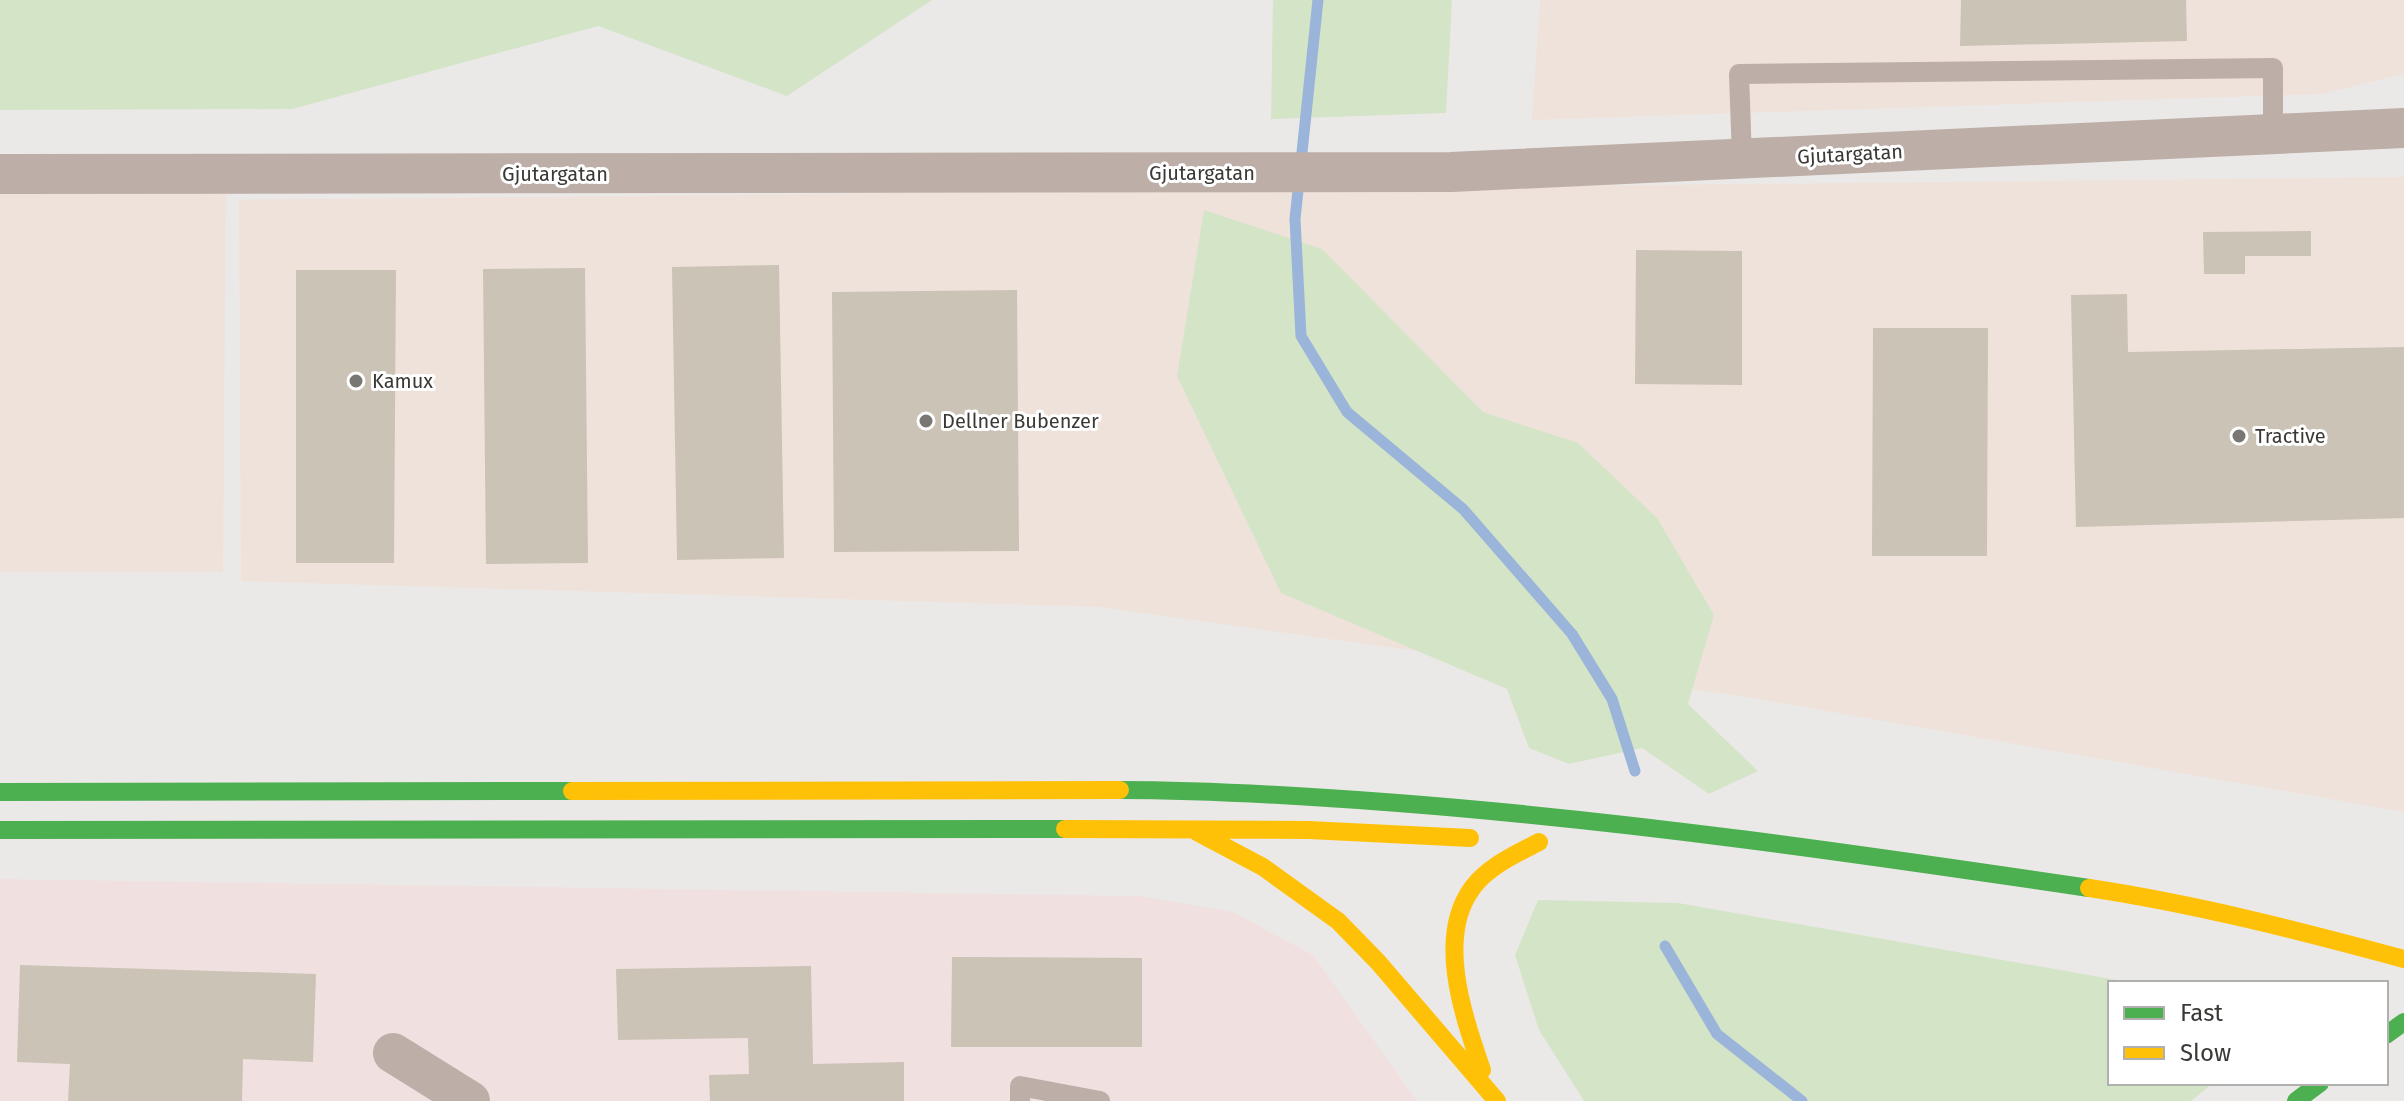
<svg xmlns="http://www.w3.org/2000/svg" width="2404" height="1101" viewBox="0 0 2404 1101" font-family="'Fira Sans',sans-serif">
<style>
.commercial{fill:#f0e1e0}
.industrial{fill:#efe2da}
.green{fill:#d4e4c7}
.lines{fill:none;stroke-linecap:round;stroke-linejoin:round}
.stream{stroke:#9ab4da;stroke-width:11}
.building{fill:#cbc3b6}
.lane{stroke:#bdaea8;stroke-width:20}
.street{stroke:#bdaea8;stroke-width:40}
.fast{stroke:#4caf50;stroke-width:18}
.slow{stroke:#ffc107;stroke-width:18}
.poi-dot{fill:#787774;stroke:#fff;stroke-width:3}
.labels{text-anchor:middle;dominant-baseline:central;stroke-width:6;stroke-linejoin:round;paint-order:stroke}
.street-label{font-size:20px;fill:#3a3936;stroke:#fff}
.poi-label{font-size:20px;fill:#3a3936;stroke:#fff;text-anchor:start}
</style>
<rect width="100%" height="100%" fill="#ebe9e7"/>
<!-- commercial -->
<path class="commercial" d="M0,879L1140,896L1233,912L1313,955L1417,1101H0Z"/>
<!-- industrial -->
<path class="industrial" d="M1540,0H2404V74L2321,94L1532,120Z
M2404,177V812L1747,697L1099,607L241,581L239,200Z
M0,184L226,189L223,572H0Z"/>
<!-- green -->
<path class="green" d="M0,0H932L787,96L598,26L292,109L0,110Z
M1273,0H1452L1446,113L1271,119Z
M1204,210L1322,249L1483,412L1578,443L1657,518L1714,615L1688,704L1758,771L1709,794L1642,748L1569,764L1529,748L1507,689L1281,593L1177,376Z
M1538,900L1678,903L2134,983H2110V1083H2213L2191,1101H1584L1539,1030L1515,955Z"/>
<g class="lines">
<!-- stream -->
<path class="stream" d="M1318,0L1295,219L1301,336L1347,412L1463,509L1572,634L1612,699L1635,771
M1665,946L1717,1034L1802,1101"/>
</g>
<!-- building -->
<path class="building" d="M1961,0H2186L2187,41L1960,46Z
M2311,231V256H2245V274H2204L2203,232Z
M1636,250L1742,251V385L1635,384Z
M779,265L784,558L677,560L672,267Z
M585,268L588,563L486,564L483,269Z
M296,270H396L394,563H296Z
M1017,290L1019,551L834,552L832,292Z
M2127,294L2128,352L2404,347V518L2076,527L2071,295Z
M1873,328H1988L1987,556H1872Z
M952,957L1142,958V1047H951Z
M20,965L316,974L313,1062L243,1059L242,1101H68L70,1064L17,1062Z
M811,966L813,1064L904,1062V1101H710L709,1075L749,1074L748,1038L618,1040L616,969Z"/>
<g class="lines">
<!-- lane -->
<path class="lane" d="M1742,159L1739,74L2273,68V135
M1020,1101V1086L1100,1101"/>
<!-- street -->
<path class="street" d="M0,174L1451,172L2404,128
M393,1053L470,1101"/>
<!-- fast -->
<path class="fast" d="M1120,790C1213,790 1306,796 1398,803C1631,821 1859,854 2089,888
M0,792L572,791
M0,830L1065,829
M2386,1035L2404,1022
M2296,1101L2320,1083"/>
<!-- slow -->
<path class="slow" d="M572,791L1120,790
M1065,829L1309,830L1470,838
M1197,832L1263,867L1338,921L1378,962L1497,1101
M2089,888C2196,904 2300,931 2404,959
M1482,1070C1464,1017 1435,937 1473,887C1489,866 1516,854 1539,842"/>
</g>
<!-- markers -->
<g class="poi-dot">
<circle cx="356" cy="381" r="8"/>
<circle cx="926" cy="421" r="8"/>
<circle cx="2239" cy="436" r="8"/>
</g>
<g class="labels">
<!-- street labels -->
<g class="street-label">
<text transform="translate(1850 154) rotate(-3)">Gjutargatan</text>
<text x="1202" y="173">Gjutargatan</text>
<text x="555" y="174">Gjutargatan</text>
</g>
<!-- poi labels -->
<g class="poi-label">
<text x="372" y="381">Kamux</text>
<text x="942" y="421">Dellner Bubenzer</text>
<text x="2255" y="436">Tractive</text>
</g>
</g>
<!-- legend -->
<rect x="2108" y="981" width="280" height="104" fill="#ffffff" stroke="#b0b0af" stroke-width="2"/>
<rect x="2124" y="1007" width="40" height="12" fill="#4caf50" stroke="#b0b0af" stroke-width="2"/>
<text x="2180" y="1021" font-size="24" fill="#3a3936">Fast</text>
<rect x="2124" y="1047" width="40" height="12" fill="#ffc107" stroke="#b0b0af" stroke-width="2"/>
<text x="2180" y="1061" font-size="24" fill="#3a3936">Slow</text>
</svg>
